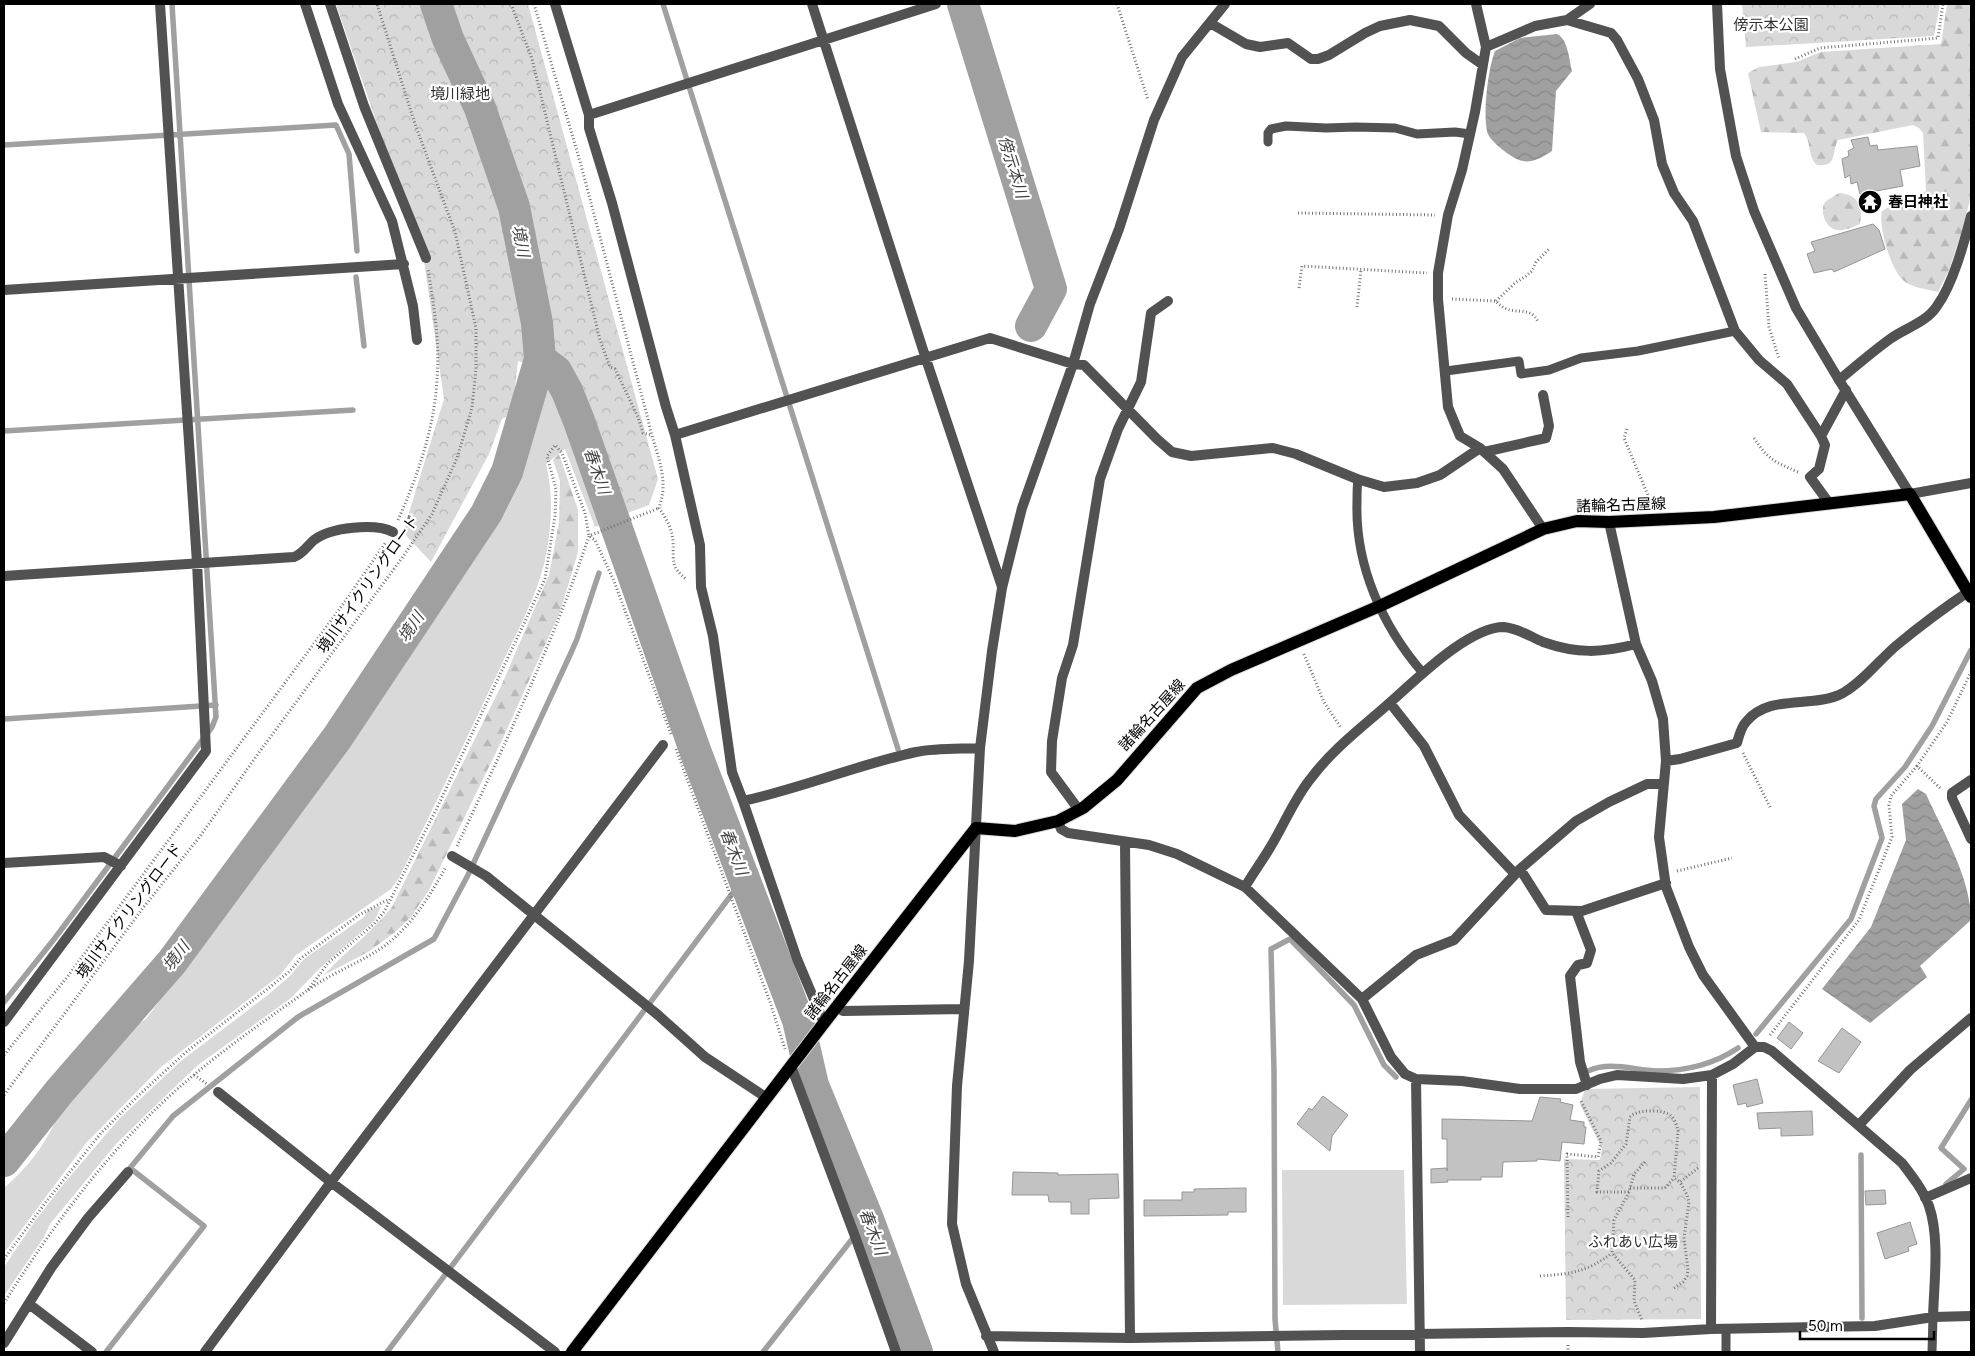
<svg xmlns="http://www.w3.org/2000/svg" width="1975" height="1356" viewBox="0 0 1975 1356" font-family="Figtree,'Noto Sans JP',sans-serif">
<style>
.grass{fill:#d9d9d9}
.forest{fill:url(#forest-firs)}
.park{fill:url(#park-crowns)}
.water{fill:url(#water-waves)}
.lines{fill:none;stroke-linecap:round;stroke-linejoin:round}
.stream{stroke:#a0a0a0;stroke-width:5.5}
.river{stroke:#a0a0a0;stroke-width:32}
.building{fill:#c2c2c2;stroke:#969696}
.primary-casing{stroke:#dbdbdb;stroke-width:14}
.path{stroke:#747474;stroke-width:3;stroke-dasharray:1 2.5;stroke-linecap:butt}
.service{stroke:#525252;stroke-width:9}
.minor{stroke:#525252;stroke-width:10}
.tertiary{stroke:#525252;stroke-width:10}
.primary{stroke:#000;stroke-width:12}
.labels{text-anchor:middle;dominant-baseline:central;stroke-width:4.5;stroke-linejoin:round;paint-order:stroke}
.park-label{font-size:15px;fill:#303030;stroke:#fff}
.poi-label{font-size:15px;font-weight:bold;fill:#000;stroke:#fff;text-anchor:start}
.street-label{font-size:15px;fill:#000;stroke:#fff}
.water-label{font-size:16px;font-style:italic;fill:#414141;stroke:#fff}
</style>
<defs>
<pattern id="forest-firs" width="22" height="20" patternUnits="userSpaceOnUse" patternTransform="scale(1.25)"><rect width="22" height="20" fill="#d9d9d9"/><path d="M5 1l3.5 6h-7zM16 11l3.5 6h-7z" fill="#b8b8b8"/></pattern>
<pattern id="park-crowns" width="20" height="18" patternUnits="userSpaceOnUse" patternTransform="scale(1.25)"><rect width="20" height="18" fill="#d9d9d9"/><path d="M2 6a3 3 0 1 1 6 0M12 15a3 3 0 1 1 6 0" fill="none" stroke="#b8b8b8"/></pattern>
<pattern id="water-waves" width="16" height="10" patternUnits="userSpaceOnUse" patternTransform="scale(1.25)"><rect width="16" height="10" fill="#a0a0a0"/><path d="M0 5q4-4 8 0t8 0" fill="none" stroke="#888"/></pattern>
</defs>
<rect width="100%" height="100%" fill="#fff"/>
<!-- grass -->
<path class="grass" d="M557,383L609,521L595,527L565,449L546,464C553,492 552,521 547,550C540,592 517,631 499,670C466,740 433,809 399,878L391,889L296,955L280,975L161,1067L86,1143L4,1253V1188C26,1169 43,1148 55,1122L132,1028L146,1019L239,893L264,865L270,845L286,821L332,762L407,656L496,518L531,430L533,404L540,386Z
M381,906L375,920L321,967L291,998L198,1065L159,1102L116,1144L50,1224L44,1237L4,1296V1267L35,1221L61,1187L120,1118L181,1061L268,995L291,975L304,959L364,917L368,910Z
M1282,1170H1404L1407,1304L1283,1305Z"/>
<!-- forest -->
<path class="forest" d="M1947,4H1971V196L1962,231L1949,270L1938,292C1927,289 1912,288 1904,281C1891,271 1878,226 1882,211C1896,202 1914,202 1926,191L1923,133L1919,128L1913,125L1838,140C1831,153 1838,167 1817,165C1807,156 1812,143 1804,133L1761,132L1748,73L1759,67L1796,62L1821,52L1941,44Z
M1839,193C1859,195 1863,206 1860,224C1853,227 1845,231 1837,230C1826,228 1819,212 1825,202C1828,199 1835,196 1839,193Z
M559,454L578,510V552L560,612L503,738L429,890L411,917L394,933L368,952L324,975C346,951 372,932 392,907L502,684L549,575L559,522L560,481L553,460Z"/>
<!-- park -->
<path class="park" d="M336,4H528L658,479L649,505L622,515L570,377L518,361L512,414L502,419L489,454L431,562L403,532L444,399L424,261Z
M1742,4H1940L1934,36L1746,47Z
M1700,1087L1701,1319L1566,1320L1564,1159L1600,1160L1602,1149L1580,1104L1585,1089Z"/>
<!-- water -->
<path class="water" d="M1557,34C1568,39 1569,59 1572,71L1556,91L1552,151C1528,167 1520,164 1498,146C1494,142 1488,137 1487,131C1483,112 1488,69 1495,51L1520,38Z
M1918,789L1926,794C1943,832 1971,878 1971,920L1920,966L1927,977L1870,1023L1822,989L1871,927L1906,840L1902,804Z"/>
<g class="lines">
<!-- stream -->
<path class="stream" d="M663,4L898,749
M4,145L336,125L349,154L357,251
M356,277L364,346
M4,431L353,410
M4,719L216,705
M4,1002L55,938L212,727L216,717L172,4
M1756,1034L1851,919L1882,838L1874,806L1876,799L1905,767L1932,726L1971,650
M1588,1071C1610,1061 1633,1070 1657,1071C1686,1071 1714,1064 1738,1048
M1861,1155L1862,1318
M1946,1184L1964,1169L1941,1148L1971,1100
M106,1352L204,1226L130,1168L173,1116L298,1017L434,939L468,875L570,655L577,639L599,573
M387,1352L744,878
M763,1352L868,1219
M1278,1352L1275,1319L1274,1071L1271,949L1290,939L1354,1005L1384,1065L1396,1077"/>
<!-- river -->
<path class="river" d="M963,4L1051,289L1031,326
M540,359L556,371L567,391L579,421L696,753L798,1020L813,1085L868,1219L917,1352
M4,1161L59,1092L172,962L337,738L486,514L507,472L540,359L537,323L514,207L480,108L448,39L436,4"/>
</g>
<!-- building -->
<path class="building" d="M1868,137L1870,146L1877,145L1878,150L1917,146L1920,166L1900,170L1903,186L1860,194L1857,182L1851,184L1850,175L1845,178L1842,159L1849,156L1848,151L1854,148L1851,140Z
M1873,224L1879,230L1885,249L1834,272L1832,269L1814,273L1807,254L1815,251L1811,242Z
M1789,1022L1803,1033L1791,1049L1777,1038Z
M1842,1028L1861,1042L1839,1073L1818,1061Z
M1757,1079L1763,1103L1747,1107L1746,1103L1738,1105L1733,1085Z
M1323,1096L1348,1115L1332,1136L1330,1151L1297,1124L1309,1108L1312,1110Z
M1540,1097L1561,1099L1560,1102L1573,1105L1570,1120L1584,1122V1127H1586L1584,1144L1562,1142L1560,1161L1537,1159V1161L1503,1162L1502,1177H1481V1180H1447L1448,1182L1431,1183V1169L1447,1168V1171V1139H1442V1119L1532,1121Z
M1812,1111L1813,1135L1781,1136V1128L1759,1129L1757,1113Z
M1013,1172L1058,1173V1175L1118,1174L1119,1198L1089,1199V1214H1071V1202H1049L1048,1195H1012Z
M1246,1188V1212H1228V1215L1144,1216V1200H1182V1192H1194V1189Z
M1885,1190L1886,1204L1866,1205L1865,1191Z
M1910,1222L1917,1244L1908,1247L1909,1251L1885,1259L1877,1233Z"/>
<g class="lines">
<!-- primary casing -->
<g class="primary-casing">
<path id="primary" d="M572,1352L824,1023L976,828L1015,831L1058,821L1083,808L1117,780L1197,688L1231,670L1382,605L1543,529L1577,521L1609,522L1714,517L1910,494L1971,597"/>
</g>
<!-- path -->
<path class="path" d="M511,4L532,59L600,340L610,367L615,369L638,417L643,433L650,435
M534,4L581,165L648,419C652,442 664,465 663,488C663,495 661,501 659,508C666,518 672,528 673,541C674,562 670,566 687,580
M1117,4L1148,100
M1795,59L1820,48L1938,38L1943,4
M1298,213L1435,215
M1765,274L1769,327L1779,359
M1299,288L1302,266L1427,273
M1452,299L1496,301C1510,319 1530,303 1538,322
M1496,301L1515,283L1526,276L1532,271L1536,262L1550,248
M1357,307L1361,270
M1627,429L1624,438L1652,505
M1754,438C1768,460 1775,462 1798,472
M398,520C418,475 434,429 437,380C440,343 434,306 428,270
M1304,654L1324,702L1341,728
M676,749L770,1002L785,1049
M1743,753L1771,809
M1940,788L1917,766L1947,722L1971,672
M457,846C505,744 553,643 589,536L659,508
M1677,871L1732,858
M308,990L328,963L374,924L384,912L436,810L545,579L555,516L556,489L547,456L555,445L562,453L585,513L589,536L595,540L614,581L671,734
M1770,1035L1859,920L1892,837L1889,805L1891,796L1917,766
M4,1055L68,976L344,603L386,542
M194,1075L207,1084
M4,1095L143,908L201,835L255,758L402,558L432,514L457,458L472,408L476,369V328L455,232L415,124L377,4
M1645,1162L1634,1174L1629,1192H1597L1599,1171L1611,1163L1626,1144L1630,1117C1636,1109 1665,1109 1671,1116C1675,1120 1677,1126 1678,1131L1674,1178L1680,1182
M1630,1188H1665L1674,1178
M1629,1192L1614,1220L1612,1253L1635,1280L1634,1301L1642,1320
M1568,1217L1567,1154L1598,1157L1601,1141L1581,1101
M4,1259L46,1202L101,1133L139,1095L186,1052L270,987L290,971L300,959L359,915L389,899
M1540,1276C1571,1274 1587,1272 1612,1253
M1674,1288L1683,1282L1687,1276L1688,1270L1684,1238L1689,1202L1687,1195L1680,1182L1698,1168
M4,1303C57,1219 118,1137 195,1074C231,1044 270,1017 308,990C330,974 357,964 380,949C410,929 429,897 446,867
M1568,1345V1352"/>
<!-- service -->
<path class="service" d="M1268,142V133L1271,129L1286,126L1326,128L1356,127L1395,128L1417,134L1455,132L1470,134
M1446,371L1519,361L1521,374L1549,370L1581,358L1638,351L1735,331
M1358,479C1357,486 1357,494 1357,502C1355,565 1382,626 1423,673
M1726,1329V1352
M1932,1352L1933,1317"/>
<!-- minor -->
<path class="minor" d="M305,4L338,104L392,221L413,306L417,340
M330,4L364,106L426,258
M555,4L589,115V128L612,203L666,407L675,435L700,545L701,587L713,636L732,772L743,801L797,959L824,1023
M812,4L925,356L1002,587
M1476,4L1486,47L1475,112L1462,170L1448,215L1438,273V299L1448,407L1460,436L1480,448L1503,469L1543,529
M1567,20L1590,4
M1210,23L1246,44L1260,47L1288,43L1311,59H1318L1329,55L1365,33L1380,26L1410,20L1439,26L1466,53L1483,65
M1486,47L1535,26L1567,20L1611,33L1617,40L1638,79L1654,120L1662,164L1674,193L1693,221L1735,331L1759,360L1787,384L1821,436L1825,445L1819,469L1810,477L1829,503
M589,115L936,4
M4,290L404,264
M1839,380C1856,366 1872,352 1890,339C1905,328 1926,323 1937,306C1953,284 1964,243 1971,216
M675,435L990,338L1073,364L1084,365L1157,439L1172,452L1191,456L1273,448L1296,454L1357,479L1384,487L1417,483L1440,475L1480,448
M1821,436L1846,390
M1484,452L1546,438L1549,426L1543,395
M1609,522L1636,644L1652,681L1663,719L1666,761L1659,837L1666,887L1689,947L1703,975L1755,1047
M4,576L294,557C303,554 307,546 314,540C331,527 375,523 393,532
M1390,703L1424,746L1459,815L1515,874
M1666,761L1680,759L1737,743C1739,736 1741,727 1746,722C1769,693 1813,709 1843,693C1864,681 1879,660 1897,645C1920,626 1944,608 1968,592
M1971,780L1952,793V798L1971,839
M743,801C802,788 857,765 916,752C936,748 959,749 980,748
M1079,810L1051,772L1052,741L1062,678L1073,645L1100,479L1118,429L1141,382L1151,313L1168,301
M1125,843L1130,1338
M452,856L486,876L658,1015L705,1057L767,1098
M4,863L104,857L121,866
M1520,869L1546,910L1582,911L1666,883
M1245,887C1253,873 1263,860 1271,846C1285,823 1295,797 1312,777C1332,750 1361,728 1386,706C1413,683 1467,627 1504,627C1518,628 1531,637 1543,642C1577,654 1602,653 1636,644
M1576,911L1591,950L1587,963L1578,965L1570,976L1580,1062L1587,1085
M1362,999L1416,955L1454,940L1520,869L1576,821L1609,802L1647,784H1663
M836,1007L843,1011L964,1009
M4,1022L206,751L197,563L160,4
M791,1066L856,1239L896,1352
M1416,1079L1420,1352
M218,1092L331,1182L555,1352
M1859,1125L1910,1070L1971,1018
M1925,1198L1971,1178
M29,1304L92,1352
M1711,1329L1712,1075
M986,1336L1130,1338L1568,1332L1643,1333L1711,1329L1875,1326L1933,1317C1934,1283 1940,1238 1929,1206C1923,1190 1912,1176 1902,1163L1772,1051L1764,1047H1755L1733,1064L1712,1075L1683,1079L1617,1075L1600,1079L1576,1089H1520L1462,1081L1416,1079L1405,1074L1391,1057L1362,999L1245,887L1177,854L1149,845L1068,833L1061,829L1058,821
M4,1343L51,1268L88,1218L128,1172
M205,1352L331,1182L663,745
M994,1352L966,1284L952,1224L957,1086L969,961L980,748L992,651L1002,588L1022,508L1073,364L1090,304L1119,229L1154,120L1182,57L1225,4"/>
<!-- tertiary -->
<path class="tertiary" d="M1717,4L1720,69L1736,156L1754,211L1796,308L1839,380L1910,494L1971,483
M1933,1317L1971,1316"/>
<!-- primary -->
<use href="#primary" class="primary"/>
</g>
<!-- icons -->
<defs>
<g id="temple-disc" transform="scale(1.25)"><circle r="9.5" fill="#000" stroke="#fff"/><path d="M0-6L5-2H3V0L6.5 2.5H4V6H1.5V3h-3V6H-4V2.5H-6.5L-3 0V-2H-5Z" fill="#fff"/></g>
</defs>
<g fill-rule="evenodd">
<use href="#temple-disc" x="1870" y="202"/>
</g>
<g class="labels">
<!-- park labels -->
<g class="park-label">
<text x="1771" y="25">傍示本公園</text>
<text x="460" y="94">境川緑地</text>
<text x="1633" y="1242">ふれあい広場</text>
</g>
<!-- poi labels -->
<g class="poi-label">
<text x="1888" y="202">春日神社</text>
</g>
<!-- street labels -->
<g class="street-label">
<text transform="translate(1621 505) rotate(-2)">諸輪名古屋線</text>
<text transform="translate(368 584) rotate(-55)">境川サイクリングロード</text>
<text transform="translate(1152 715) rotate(-48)">諸輪名古屋線</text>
<text transform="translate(129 911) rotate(-53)">境川サイクリングロード</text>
<text transform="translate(836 982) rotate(-52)">諸輪名古屋線</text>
</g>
<!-- water labels -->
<g class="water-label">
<text transform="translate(1013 167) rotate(73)">傍示本川</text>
<text transform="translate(521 241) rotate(79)">境川</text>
<text transform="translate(597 471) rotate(71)">春木川</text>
<text transform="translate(411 627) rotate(-56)">境川</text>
<text transform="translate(734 852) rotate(69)">春木川</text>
<text transform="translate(176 956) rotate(-52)">境川</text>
<text transform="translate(873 1232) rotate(69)">春木川</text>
</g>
</g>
<!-- border -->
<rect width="1975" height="1356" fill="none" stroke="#000000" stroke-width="10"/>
<!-- scale -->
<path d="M1800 1331v8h134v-8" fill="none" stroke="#000000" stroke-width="2.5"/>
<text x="1808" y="1331" font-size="15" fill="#000000" stroke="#ffffff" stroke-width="4" paint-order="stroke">50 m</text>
</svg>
